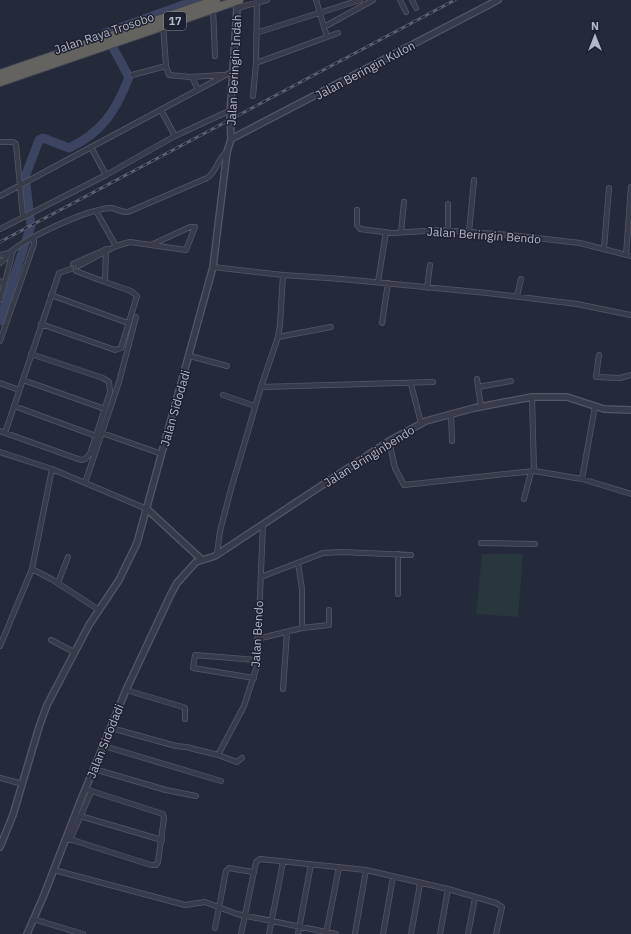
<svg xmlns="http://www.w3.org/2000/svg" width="631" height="934" viewBox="0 0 631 934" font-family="'IBM Plex Sans',sans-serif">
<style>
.garden{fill:#28373c}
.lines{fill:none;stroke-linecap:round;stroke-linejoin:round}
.river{stroke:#3c4462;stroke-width:9}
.minor-casing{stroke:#545765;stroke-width:6}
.tertiary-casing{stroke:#545765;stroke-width:8}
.trunk-casing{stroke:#414452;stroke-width:10}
.minor{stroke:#383c4a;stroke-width:4.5}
.tertiary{stroke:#383c4a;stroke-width:5.5}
.trunk{stroke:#646360;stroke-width:8}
.rail-casing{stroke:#5b5f71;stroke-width:3}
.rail{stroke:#1e212f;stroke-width:1.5;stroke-dasharray:4.5;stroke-linecap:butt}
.labels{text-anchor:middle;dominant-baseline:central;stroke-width:3;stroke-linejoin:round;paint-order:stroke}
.shield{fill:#1e212f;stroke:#878a99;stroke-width:1}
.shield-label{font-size:11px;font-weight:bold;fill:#b4b7c6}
.street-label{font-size:12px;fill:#b4b7c6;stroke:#1e212f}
</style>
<rect width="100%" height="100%" fill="#252a3a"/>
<!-- garden -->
<path class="garden" d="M482,554H523L518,617L476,614Z"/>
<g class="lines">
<!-- river -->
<path class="river" d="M0,321L31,225L25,177L39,140L43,138L69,148C102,133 117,109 129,77L105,33L197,0"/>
<!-- minor casing -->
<g class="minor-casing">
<path id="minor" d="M316,0L327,37
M400,0L406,12
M412,0L416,8
M237,8L267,0
M213,9L215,56
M163,25L166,66L169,75L190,77L223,75
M324,27L373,0
M256,33L360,0
M256,63L338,33
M132,75L166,66
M192,77L198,90
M253,96L256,63L257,0
M161,110L175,136
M0,142H13L16,144L23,217
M91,147L106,175
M0,196L235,70
M357,210V225L360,229L392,233L442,230L510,235L580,243L631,256
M96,211L116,246
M0,229L106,175L175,136L231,110
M448,230V204
M401,232L404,202
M469,232L474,180
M604,248L609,188
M9,253C28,237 85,210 110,208C117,208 121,213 128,212L207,178C217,172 217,158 227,152
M0,255L9,253L5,259L0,263
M626,255L631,187
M73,264L107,249
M78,266L116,246L130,242L151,245L190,227H195L186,250L151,245
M213,267L283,275L342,279L487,293L577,304L631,315
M76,271L105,282
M0,281L4,286L0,300
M378,282L386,232
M4,286L13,250
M427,288L430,265
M51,295L128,323
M517,296L521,279
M382,323L388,283
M41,324L115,350L121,348L137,296L131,291L105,282L106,249
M278,337L331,327
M0,341L34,244V238
M599,355L596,377L620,378L631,375
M190,356L227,366
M477,379L481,407
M23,380L105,409
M0,383L19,390
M411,384L421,423
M261,387L433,382
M478,387L511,381
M223,395L255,406
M532,397L534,471
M14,406L96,436L110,392L109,382L103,378L31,354
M451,413L452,441
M0,431L81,460L85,459L90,454L96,436
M5,433L59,273L71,269
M102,433L162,454
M389,441L395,468L404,485L534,471L582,479L631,494
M0,452L52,469L147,509
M582,479L595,406
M85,483L119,382L136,317
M524,499L531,472
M481,543L535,544
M217,554L220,531L231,489L261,387L278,337L280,325L283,275
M398,554V594
M298,563L302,589V628
M32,569L53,580L99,610
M261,577L323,553L342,552L411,555
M58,583L68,557
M257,639L302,628L329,625V610
M51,640L74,652
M0,646L32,569L52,469
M254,678L193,668L195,655L257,660
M283,689L287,632
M126,690L183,707L185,708V719
M111,728L176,746L186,747L218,755L244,706L257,666L263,524
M104,746L221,781
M218,755L237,762L242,758
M94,769L166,790L196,796
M0,778L23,784
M80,816L162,840
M66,838L151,865H156L158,862L164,818L163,814L85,789
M70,840L91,792
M54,870L185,905L205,902L237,914L336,934
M33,919L83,934
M215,928L226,871L229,868L253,872
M355,933L366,870
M241,934L256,862L260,859L366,870L448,889L496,903L502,907L496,934
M269,934L283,862
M298,934L311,864
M326,934L339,867
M383,934L393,877
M411,934L420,884
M440,934L448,889
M468,934L475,898"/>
</g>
<!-- tertiary casing -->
<g class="tertiary-casing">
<path id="tertiary" d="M231,139L498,0
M147,509L201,559
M0,847L13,815L39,727L47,705L89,625L119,580L137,543L213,267L227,152L231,139L230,115L237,8L235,1
M27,934L44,895L80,802L126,690L171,594L177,583L196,562L215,556L389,441L426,421L474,408L532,397H567L604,409L631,410"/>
</g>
<!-- trunk casing -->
<g class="trunk-casing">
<path id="trunk" d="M0,74L216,0
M0,82L239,0"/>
</g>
<!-- minor -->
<use href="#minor" class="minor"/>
<!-- tertiary -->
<use href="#tertiary" class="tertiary"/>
<!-- trunk -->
<use href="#trunk" class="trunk"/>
<!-- rail casing -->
<g class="rail-casing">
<path id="rail" d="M0,242L455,0"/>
</g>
<!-- rail -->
<use href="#rail" class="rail"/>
</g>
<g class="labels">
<!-- shield labels -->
<rect class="shield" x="164" y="12" width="22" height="18" rx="3"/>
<g class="shield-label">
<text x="175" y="21">17</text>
</g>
<!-- street labels -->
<g class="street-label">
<text transform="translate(104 33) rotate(-19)">Jalan Raya Trosobo</text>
<text transform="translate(234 70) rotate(-87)">Jalan Beringin Indah</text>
<text transform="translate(365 70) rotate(-28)">Jalan Beringin Kulon</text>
<text transform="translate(484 235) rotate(4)">Jalan Beringin Bendo</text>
<text transform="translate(175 408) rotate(-74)">Jalan Sidodadi</text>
<text transform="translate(369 456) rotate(-32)">Jalan Bringinbendo</text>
<text transform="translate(257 634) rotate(-87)">Jalan Bendo</text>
<text transform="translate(105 741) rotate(-68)">Jalan Sidodadi</text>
</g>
</g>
<!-- north arrow -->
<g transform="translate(595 36)" stroke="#1e212f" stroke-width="3" paint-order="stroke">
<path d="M0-3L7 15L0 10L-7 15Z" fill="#b4b7c6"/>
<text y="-6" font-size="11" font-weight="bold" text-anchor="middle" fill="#b4b7c6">N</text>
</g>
</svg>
